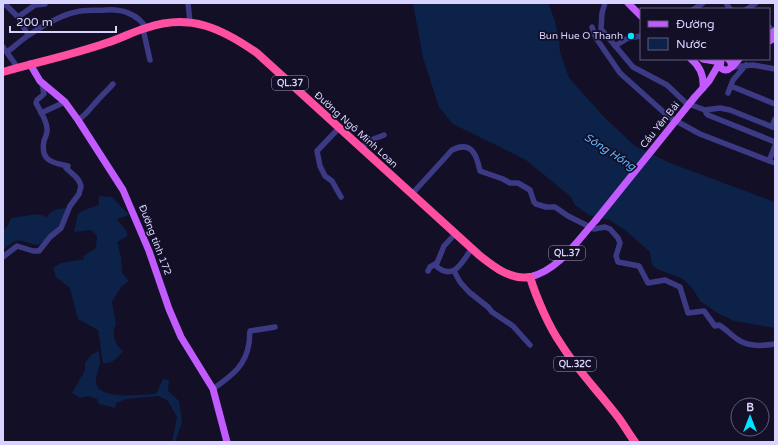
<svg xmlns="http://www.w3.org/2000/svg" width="778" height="445" viewBox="0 0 778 445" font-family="'Varela Round',sans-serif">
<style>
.water{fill:#0c2248}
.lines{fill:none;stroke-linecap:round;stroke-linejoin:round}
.minor{stroke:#3d3a85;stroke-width:5.5}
.major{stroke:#c25bff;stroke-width:7}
.highway{stroke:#ff4fa3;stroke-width:8}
.major-bridge{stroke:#c25bff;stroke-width:7}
.poi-dot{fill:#00e5ff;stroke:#130f26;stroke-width:1.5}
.labels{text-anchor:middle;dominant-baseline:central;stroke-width:3.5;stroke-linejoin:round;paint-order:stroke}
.shield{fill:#130f26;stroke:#9e99be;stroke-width:1}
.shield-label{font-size:9px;font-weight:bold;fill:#d9d4ff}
.poi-label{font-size:10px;fill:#d9d4ff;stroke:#130f26;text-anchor:end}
.street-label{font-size:10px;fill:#d9d4ff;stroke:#130f26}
.water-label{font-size:11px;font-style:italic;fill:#62b6ff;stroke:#130f26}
</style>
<rect width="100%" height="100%" fill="#130f26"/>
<!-- water -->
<path class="water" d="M413,3H548L555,21L559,40L560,52L569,78L605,118L635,146L670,163L775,202V328L734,321L716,312L700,301L693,289L683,279L657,269L652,265L650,252L624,229L609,220L589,215L575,205L571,197L526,160L453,124L439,107L423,58Z
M99,196L112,197L129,215L117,219L127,232V236L117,242L121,257L122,273L129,281L121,287L112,302L116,324C111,332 115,346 123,351C117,358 113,364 103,363L98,330L78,319L70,288L56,277L53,268L61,263L84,259L83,256L96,248L97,236L91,230L74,232L78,214L84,210L99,205Z
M66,208L63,219L58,229L48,235L44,241L38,245C20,242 19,235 3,250V229L7,227L11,218L38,214L47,217C51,210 57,209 66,208Z
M99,351C99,355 100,359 100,363C99,369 96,375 96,382C98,401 142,394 156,394L163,379L169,380L168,391L179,401L182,422L175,442H172L177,417L168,401L159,396L126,399L116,403L115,408L99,404L97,399L88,396L80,398L72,393L85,370V363L91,355Z"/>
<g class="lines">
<!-- minor -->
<path class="minor" d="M4,3L18,17L28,35
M188,3L190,22
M605,3L602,13L601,29L633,67L667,85L686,103L705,110L720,108L730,110L775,128
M726,3L730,9
M694,9L703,3
M747,9L756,3
M18,17L35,5L45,4
M592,27L596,38L620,73L669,117L700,134L775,163
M769,27L775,33
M143,29L150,60
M615,46L628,38L641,36
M3,47L18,68
M7,52C14,47 21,40 29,35C41,27 61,15 76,12C85,9 96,11 106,10C122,9 138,14 146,28
M732,67L753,65L775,69
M42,84L44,94L37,100L36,103C40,111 47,120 47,129C48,133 45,137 44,141C40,161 53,163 68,166
M731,86L775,104
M728,93L733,80L746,65
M705,110L706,113L708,115L775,142
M41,113L65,102
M78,120C87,114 90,108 97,101C102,95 108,90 113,84
M772,127L775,119
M339,128L317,151L320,166L325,176L332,181L341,197
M361,147L371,140L384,135
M769,161L775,146
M412,194L452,150C472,140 477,156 480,171L503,179L510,183H518L530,190L534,202L536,204L546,207H555L568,216L594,229L605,227L610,229L618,238L620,243L616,256L618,262L639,266L648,283L665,280L680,287L688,313L704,311L715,326L719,325C726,329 731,335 737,339C748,347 762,346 775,344
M3,257L17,246L33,251H39L50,237L61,228L70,206L79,194L81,186L79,181L76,177L66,168
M435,265C453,282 462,263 472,248
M428,271L430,267L437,263L444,246L456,233
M454,271L460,282L469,292L488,307L492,312L513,326L530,345
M213,389C231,376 246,366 249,343C250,339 249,335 250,331L275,327"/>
<!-- major -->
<path class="major" d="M628,3L641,16
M769,35L775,31
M769,41L775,38
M691,59C701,67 704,76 703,88
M721,61L720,67C728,75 736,65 728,59
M30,64L40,81L65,102L78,120L123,190L149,251L169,309L181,337L213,389L227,442
M732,67L739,59
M694,98L709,81L720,62L703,59
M530,277C559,270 577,241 596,220"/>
<!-- highway -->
<path class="highway" d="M3,72C37,62 72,55 106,43C120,39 132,32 146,28C190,13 221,28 257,53L479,255C494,267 510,280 530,277C536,297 549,327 561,344C577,370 599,392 618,417C624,425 629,434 635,442"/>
<!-- major-bridge -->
<path class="major-bridge" d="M596,220L694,98"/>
</g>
<!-- markers -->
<circle class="poi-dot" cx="631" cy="36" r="4"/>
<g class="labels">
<!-- shield labels -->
<g class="shield">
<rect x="272" y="76" width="36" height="14" rx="3"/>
<rect x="549" y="246" width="36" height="14" rx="3"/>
<rect x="554" y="357" width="42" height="14" rx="3"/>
</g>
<g class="shield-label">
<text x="290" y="83">QL.37</text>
<text x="567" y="253">QL.37</text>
<text x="575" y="364">QL.32C</text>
</g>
<!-- poi labels -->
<g class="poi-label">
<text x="623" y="36">Bun Hue O Thanh</text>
</g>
<!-- street labels -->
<g class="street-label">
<text transform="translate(660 125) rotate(-51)">Cầu Yên Bái</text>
<text transform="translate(356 130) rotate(42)">Đường Ngô Minh Loan</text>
<text transform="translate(155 240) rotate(69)">Đường tỉnh 172</text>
</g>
<!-- water labels -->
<g class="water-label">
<text transform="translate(610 152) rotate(33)">Sông Hồng</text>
</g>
</g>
<!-- border -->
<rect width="778" height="445" fill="none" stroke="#d9d4ff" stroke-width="8"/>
<!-- legend -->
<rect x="640" y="8" width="130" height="52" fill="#130f26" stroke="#625e7d"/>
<rect x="648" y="21" width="20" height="6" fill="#c25bff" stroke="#625e7d"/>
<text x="676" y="28" font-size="12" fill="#d9d4ff">Đường</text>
<rect x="648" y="38" width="20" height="12" fill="#0c2248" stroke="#625e7d"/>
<text x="676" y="48" font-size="12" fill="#d9d4ff">Nước</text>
<!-- north arrow -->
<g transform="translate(750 417)"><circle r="19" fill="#130f26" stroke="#625e7d"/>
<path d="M0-3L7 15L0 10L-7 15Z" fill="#00e5ff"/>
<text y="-6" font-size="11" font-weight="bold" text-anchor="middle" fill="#d9d4ff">B</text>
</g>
<!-- scale -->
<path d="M10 26v6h106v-6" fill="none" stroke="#d9d4ff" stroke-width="2"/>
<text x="16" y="26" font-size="12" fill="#d9d4ff" stroke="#130f26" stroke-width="3" paint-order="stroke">200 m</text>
</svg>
